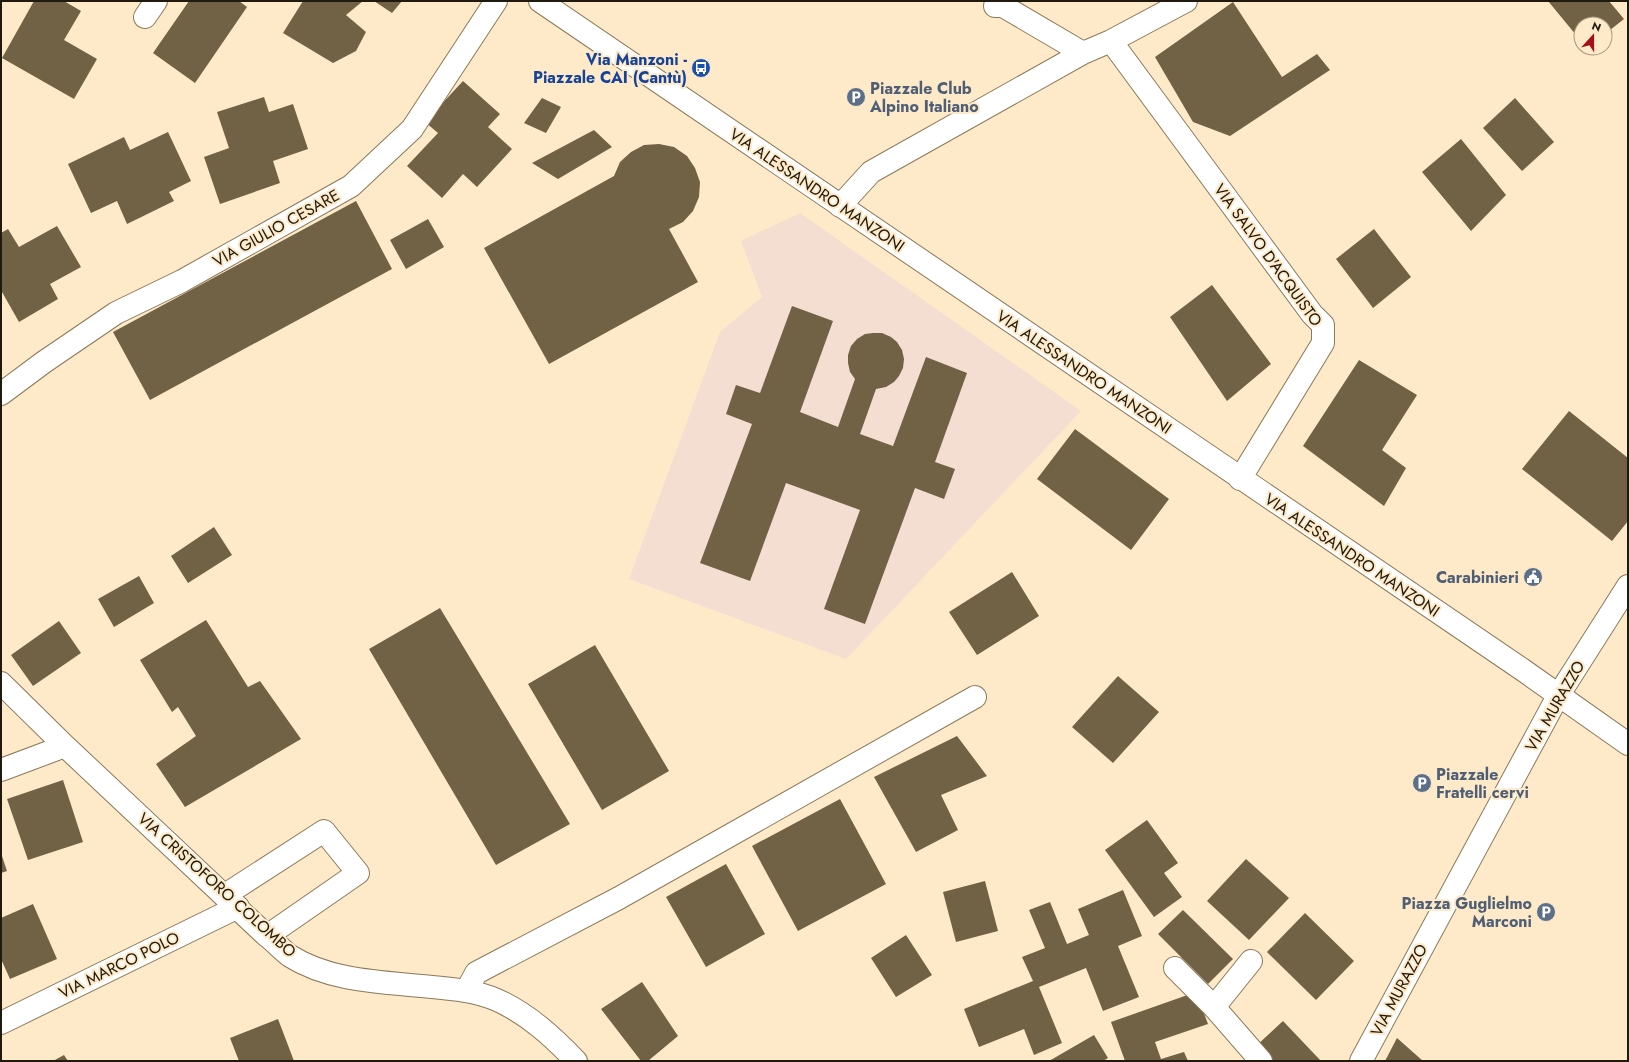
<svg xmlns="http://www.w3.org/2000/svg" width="1629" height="1062" viewBox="0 0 1629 1062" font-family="Jost,sans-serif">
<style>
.education{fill:#f4ded1}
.building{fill:#716145}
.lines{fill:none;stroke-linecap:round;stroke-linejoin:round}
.minor-casing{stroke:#8a795a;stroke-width:24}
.major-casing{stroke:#8a795a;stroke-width:24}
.minor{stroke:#fff;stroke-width:22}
.major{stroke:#fff;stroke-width:22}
.labels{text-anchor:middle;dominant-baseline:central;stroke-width:4;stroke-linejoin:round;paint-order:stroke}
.transit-label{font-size:16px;font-weight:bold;fill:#164399;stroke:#feeac8;text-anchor:end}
.service-label{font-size:16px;font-weight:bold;fill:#4e5e75;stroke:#feeac8;text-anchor:start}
.street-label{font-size:16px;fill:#20190d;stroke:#feeac8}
</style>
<rect width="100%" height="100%" fill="#feeac8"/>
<!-- education -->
<path class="education" d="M800,213L1081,411L846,659L629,579L720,332L762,297L741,241Z"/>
<!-- building -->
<path class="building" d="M34,1H64L81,11L64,40L97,59L74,99L2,58Z
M189,1H239L247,7L195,83L153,53Z
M303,1H363L346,15L366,32L356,51L333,63L283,33Z
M374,1H402L392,13Z
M1548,1H1609L1624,19L1605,34V24H1581V41Z
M1233,2L1282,77L1317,54L1330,70L1230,136L1193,122L1155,57Z
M463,81L500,114L488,127L512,149L477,187L463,174L442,198L407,166L438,133L425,122Z
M264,97L269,112L293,104L308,149L273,161L280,183L220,204L204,157L229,148L217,112Z
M542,98L561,107L546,133L524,123Z
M1515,98L1554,142L1522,171L1483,128Z
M594,130L612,147L558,179L532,163Z
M168,132L191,181L169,192L174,201L127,224L117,201L91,213L68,164L124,137L130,150Z
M1461,139L1506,195L1471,231L1422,172Z
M659,144L674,147L687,156L695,168L700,182L699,197L693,211L683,222L669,229L698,282L549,364L484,248L614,176L620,162L631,152L644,145Z
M356,201L392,269L150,400L113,332Z
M428,219L444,247L406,269L390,240Z
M57,226L81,267L50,284L58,299L19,322L2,292L1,293V233L8,229L19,247Z
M1374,229L1411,277L1373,308L1336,259Z
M1212,285L1271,364L1227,401L1170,317Z
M792,306L833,321L800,412L838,427L855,379L850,372L848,363V355L851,346L857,339L865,334L873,333H882L891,337L897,342L902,350L904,359L903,368L899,376L894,382L886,387L876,389L860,434L893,446L926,357L967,373L935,462L955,469L944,499L915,488L865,624L824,609L860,510L786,483L750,581L700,563L752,424L726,414L736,385L760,393Z
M1359,360L1417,395L1382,450L1406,468L1384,506L1303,446Z
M1569,411L1628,458V521L1612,541L1522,469Z
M1075,429L1169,499L1131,550L1037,479Z
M214,527L232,555L188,583L171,556Z
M1012,572L1039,616L977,655L949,612Z
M139,576L154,603L114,627L98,599Z
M440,608L570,824L496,865L369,649Z
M206,620L248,687L260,681L301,739L185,807L156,764L196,736L178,707L172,712L140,660Z
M59,621L81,653L33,686L11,655Z
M595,645L669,771L602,810L528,684Z
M1118,676L1159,712L1113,763L1072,727Z
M957,736L987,776L941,795L958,830L916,852L874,777Z
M63,780L83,842L28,860L7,799Z
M840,799L886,884L798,931L752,846Z
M1147,820L1178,863L1164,873L1182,897L1154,917L1105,850Z
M1,853L7,871L1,873Z
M1246,859L1289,898L1249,940L1207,901Z
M726,864L765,934L706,967L666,897Z
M985,881L998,931L956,942L943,892Z
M1123,890L1142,936L1118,946L1139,997L1103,1011L1086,968L1039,987L1062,1043L1034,1055L1024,1029L979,1047L964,1009L1033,981L1022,957L1045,948L1029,910L1050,902L1067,944L1089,935L1078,909Z
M33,904L57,959L10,979L1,959V918Z
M1183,910L1233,959L1208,984L1158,934Z
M1305,913L1354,961L1316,1000L1267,952Z
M906,935L932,975L896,997L871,958Z
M642,982L678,1036L648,1061H641L601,1009Z
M1196,992L1208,1024L1155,1042L1161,1059L1184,1052L1188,1061H1125L1111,1022Z
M278,1019L294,1061H239L230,1038Z
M1283,1021L1321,1061H1271L1256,1046Z
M1094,1035L1108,1058L1103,1061H1049Z
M1397,1038L1423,1061H1385Z
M64,1055L68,1061H53Z"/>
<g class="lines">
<!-- minor casing -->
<g class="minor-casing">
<path id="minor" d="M995,6H1003L1083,53
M145,17L156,1
M1111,41L1312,314L1323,325V343L1240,479
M840,206L871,172L1083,53L1111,41L1186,1
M1,394L44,362L116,313L182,281L351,186L412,129L496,1
M1,683L65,746L267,936C275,942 282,950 290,956C331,982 385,982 432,987C454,989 476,991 497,1000C528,1014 553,1037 576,1061
M1558,696L1628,586
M1,770L65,746
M225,895L324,831L358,873L267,936
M1175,968L1214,1007L1261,1061
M467,990L476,973L619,898L975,697
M1214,1007L1251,961
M1,1023L238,907"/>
</g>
<!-- major casing -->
<g class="major-casing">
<path id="major" d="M540,1L1523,670L1628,744
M1361,1061L1558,696"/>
</g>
<!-- minor -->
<use href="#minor" class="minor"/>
<!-- major -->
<use href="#major" class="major"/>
</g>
<!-- icons -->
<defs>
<g id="bus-disc" transform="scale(1)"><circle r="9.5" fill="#1a4fb4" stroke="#feeac8"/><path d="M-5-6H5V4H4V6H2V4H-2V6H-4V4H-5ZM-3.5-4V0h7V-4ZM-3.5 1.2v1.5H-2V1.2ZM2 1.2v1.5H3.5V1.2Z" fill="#fff"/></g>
<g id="parking-disc" transform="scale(1)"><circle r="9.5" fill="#5c6f8a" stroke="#feeac8"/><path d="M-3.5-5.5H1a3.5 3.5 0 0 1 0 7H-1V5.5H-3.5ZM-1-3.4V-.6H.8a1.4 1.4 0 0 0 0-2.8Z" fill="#fff"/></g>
<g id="civic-disc" transform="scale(1)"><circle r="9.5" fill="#5c6f8a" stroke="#feeac8"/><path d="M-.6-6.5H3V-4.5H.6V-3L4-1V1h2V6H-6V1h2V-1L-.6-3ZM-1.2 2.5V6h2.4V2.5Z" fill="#fff"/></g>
</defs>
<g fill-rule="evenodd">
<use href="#bus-disc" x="701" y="68"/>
<use href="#parking-disc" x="856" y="97"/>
<use href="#civic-disc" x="1533" y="577"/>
<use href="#parking-disc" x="1422" y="783"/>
<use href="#parking-disc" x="1546" y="912"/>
</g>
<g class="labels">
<!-- transit labels -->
<g class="transit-label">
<text x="687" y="59">Via Manzoni -<tspan x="687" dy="18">Piazzale CAI (Cantù)</tspan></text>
</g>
<!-- service labels -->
<g class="service-label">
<text x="870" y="88">Piazzale Club<tspan x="870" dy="18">Alpino Italiano</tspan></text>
<text x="1519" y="577" text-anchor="end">Carabinieri</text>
<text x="1436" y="774">Piazzale<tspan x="1436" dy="18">Fratelli cervi</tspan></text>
<text x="1532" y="903" text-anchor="end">Piazza Guglielmo<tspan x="1532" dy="18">Marconi</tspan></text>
</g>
<!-- street labels -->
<g class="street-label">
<text transform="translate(817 190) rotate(34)">VIA ALESSANDRO MANZONI</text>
<text transform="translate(276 228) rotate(-29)">VIA GIULIO CESARE</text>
<text transform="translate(1268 255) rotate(54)">VIA SALVO D'ACQUISTO</text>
<text transform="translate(1084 372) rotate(34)">VIA ALESSANDRO MANZONI</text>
<text transform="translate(1352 555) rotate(34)">VIA ALESSANDRO MANZONI</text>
<text transform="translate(1555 706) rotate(-60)">VIA MURAZZO</text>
<text transform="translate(217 885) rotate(42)">VIA CRISTOFORO COLOMBO</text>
<text transform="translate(119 965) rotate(-26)">VIA MARCO POLO</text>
<text transform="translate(1399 990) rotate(-62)">VIA MURAZZO</text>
</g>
</g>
<!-- border -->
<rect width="1629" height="1062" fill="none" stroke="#20190d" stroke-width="4"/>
<!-- north arrow -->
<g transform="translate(1593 36) rotate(21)"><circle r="19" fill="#feeac8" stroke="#a5967d"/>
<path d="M0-3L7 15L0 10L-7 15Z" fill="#a50d17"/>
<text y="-6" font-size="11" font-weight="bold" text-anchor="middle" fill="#20190d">N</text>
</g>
</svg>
